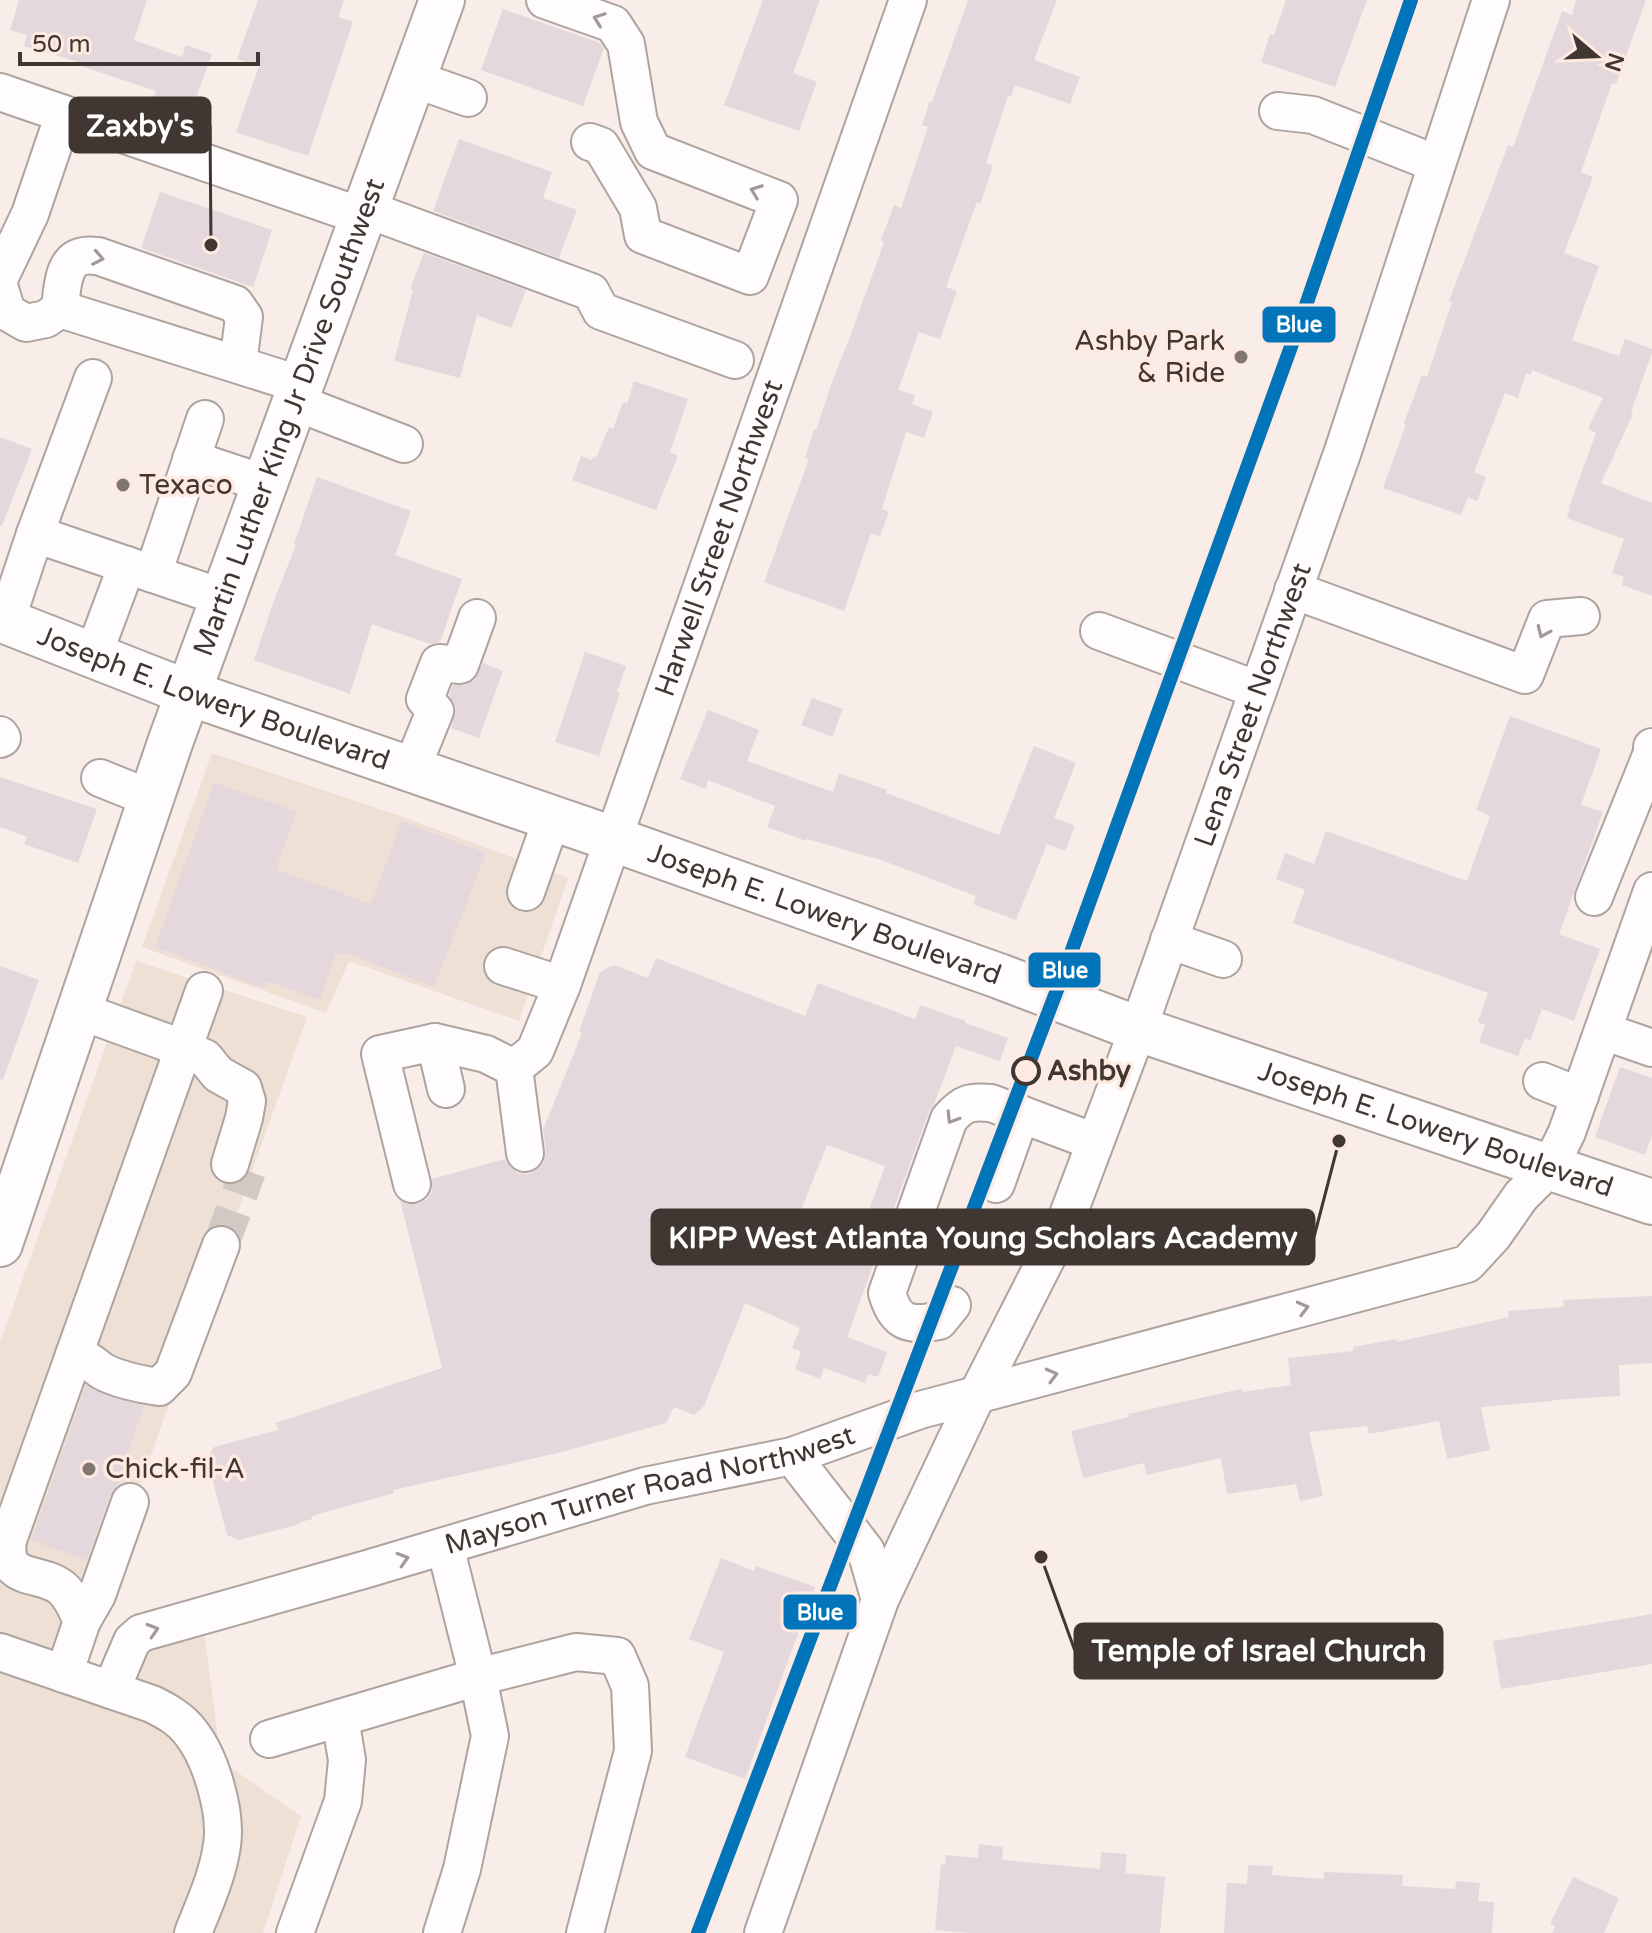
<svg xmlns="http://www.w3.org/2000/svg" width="1652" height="1933" viewBox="0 0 1652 1933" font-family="'Varela Round',sans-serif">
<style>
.commercial{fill:#eee0d4}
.building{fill:#e4d8dc;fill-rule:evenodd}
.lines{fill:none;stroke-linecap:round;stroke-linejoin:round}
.minor-tunnel{stroke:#d3c9c4;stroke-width:36;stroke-dasharray:36 18;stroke-linecap:butt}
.minor-casing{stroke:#ada49f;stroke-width:40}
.major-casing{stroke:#ada49f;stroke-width:48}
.minor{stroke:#fefcfc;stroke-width:36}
.major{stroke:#fefcfc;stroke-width:44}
.metro-1-casing{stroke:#ffeae1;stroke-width:20}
.metro-1{stroke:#0274ba;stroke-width:14}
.oneway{stroke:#a09a97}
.poi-dot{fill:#817772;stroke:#ffeae1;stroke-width:3}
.stop-dot{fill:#ffeae1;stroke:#413732;stroke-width:4}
.labels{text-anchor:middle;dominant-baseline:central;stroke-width:7;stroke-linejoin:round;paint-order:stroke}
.poi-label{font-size:28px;fill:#413732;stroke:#ffeae1;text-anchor:start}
.street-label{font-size:28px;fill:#413732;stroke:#ffeae1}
.stop-label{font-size:28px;font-weight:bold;fill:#413732;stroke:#ffeae1;text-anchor:start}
.leader{fill:none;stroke:#413732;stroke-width:3}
.callout-dot{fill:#413732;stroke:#ffeae1;stroke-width:3}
.callout{fill:#413732;stroke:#413732;stroke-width:3}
.callout-label{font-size:30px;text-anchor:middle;font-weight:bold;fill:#fff}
.line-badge{stroke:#ffeae1;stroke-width:3}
.badge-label{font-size:22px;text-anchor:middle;font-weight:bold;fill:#fff}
</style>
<rect width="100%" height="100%" fill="#f8ede8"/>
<!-- commercial -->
<path class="commercial" d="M212,753L403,817L568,878L519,1021L349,961L326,1013L142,947Z
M136,961L307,1017L73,1674L204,1630L221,1761L301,1816L263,1933H0V1343Z"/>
<!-- building -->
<path class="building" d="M19,0H147L134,40L182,57L186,45L212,54L190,114L153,101L156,91L75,64L76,61L24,46L27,35L10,30Z
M258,0H344L338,17L353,22L308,156L236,132L259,66L237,59Z
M763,0H820L793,73L817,82L799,131L724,105Z
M968,0H1057L1034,60L1080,77L1070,104L1015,85L1011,97L1008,96L986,163L993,165L981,203L977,202L946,287L957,291L940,339L919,332L898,390L915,395L912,404L933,412L924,438L906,432L882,509L889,512L880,536L871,533L844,611L764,582L809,459L805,458L814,429L816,430L833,379L851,334L884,242L881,240L894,205L901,208L928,127L922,125L930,101L932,102Z
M1286,0H1367L1335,87L1261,62L1270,34L1274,35Z
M1576,0H1646L1616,84L1612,83L1581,172L1593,177L1564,253L1599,266L1572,340L1619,356L1625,339L1652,349V353L1631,412L1633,414L1601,483L1652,503V596L1622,585L1624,577L1612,573L1624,539L1567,518L1570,507H1569L1596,433L1588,429L1603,398L1532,370L1531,375L1526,373L1518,398L1505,393L1474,472L1486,477L1477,501L1468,497L1461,515L1383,488L1406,424L1404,423L1422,375L1427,377L1452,302L1449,301L1508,145L1513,147L1562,11L1572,15Z
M503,9L600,43L604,48L583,106L481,70Z
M459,139L552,172L543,198L577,210L559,258L433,211Z
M160,192L272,230L253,287L141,248Z
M424,253L526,290L511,328L477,315L460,378L394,361L413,290L410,289Z
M634,381L688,399L670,452L678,456L656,510L572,480L581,456L592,460L593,456L596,458L609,427L613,429L623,402L627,404Z
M0,437L32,449L2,526H0Z
M317,477L411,511L395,555L462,579L440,642L430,644L372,624L350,694L254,660L274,600L296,545L294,544Z
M585,652L626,666L617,692L620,693L599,756L555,742Z
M483,663L503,671L479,738L451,728L456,709L449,695L453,685H466L474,680Z
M812,698L843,709L832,737L801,725Z
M708,710L759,730L747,761L833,792L839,773L887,790L886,793L999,835L1034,746L1076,763L1054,818L1075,826L1065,851L1047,844L1016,920L973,904L976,896L881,860L807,839L806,841L767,827L775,806L708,780L706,789L680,779Z
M1510,716L1601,749L1581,805L1603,812L1559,934L1600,949L1574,1021L1542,1009L1530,1041L1525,1038L1518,1056L1479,1042L1485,1025L1478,1022L1488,993L1293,923L1305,890L1276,879L1285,853L1314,864L1326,831L1467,881L1490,816L1476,810Z
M0,777L97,809L78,863L24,844L27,837L0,827Z
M214,782L297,812L276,869L371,904L402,821L486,853L434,987L346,953L344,956L336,953L320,1000L267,981L264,988L155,947Z
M656,958L805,1016L818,983L915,1019L920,1005L965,1021V1023L1008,1038L1000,1061L956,1046L934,1104L929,1112L847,1337L887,1352L878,1377L868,1374L865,1383L824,1368L820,1379L795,1369L801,1352L792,1348L800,1328L745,1303L704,1406L694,1415L674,1407L666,1423L562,1452L393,1490L394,1493L312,1516V1519L300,1522V1524L239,1540L227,1535L207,1459L214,1447L278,1430L276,1423L442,1368L400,1200L407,1204H418L426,1200L432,1191V1179L505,1159L509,1166L518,1173L528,1174L538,1169L544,1162L546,1151L543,1130L582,1033L579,1032L600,972L614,965L648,978ZM827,1145L885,1166L861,1232L801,1210Z
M0,966L39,980L3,1080L0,1079Z
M1620,1067L1652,1078V1135L1645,1155L1595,1137Z
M1652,1296V1363L1619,1365L1620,1396L1552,1400V1401L1481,1407L1490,1450L1447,1459L1439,1421L1369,1434L1367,1426L1309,1432L1323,1496L1300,1501L1296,1484L1227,1494L1221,1458L1146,1475L1144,1463L1083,1478L1071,1431L1129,1417L1128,1414L1241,1389L1242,1392L1291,1385L1288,1358L1353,1351V1347L1396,1339L1397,1342L1509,1317L1508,1311L1564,1307L1563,1300Z
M86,1385L108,1396L144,1406L117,1486L110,1495L87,1560L31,1540Z
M721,1558L754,1571L756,1566L815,1587L745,1779L685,1757L724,1652L689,1639Z
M1652,1614V1664L1501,1689L1493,1641Z
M979,1844L1003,1847L1002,1860L1100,1869L1101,1852L1127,1854L1125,1873L1165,1877L1160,1933H970L935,1930L941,1864L945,1865L946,1855L978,1858Z
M1248,1865L1273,1866L1272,1875L1324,1879V1872L1403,1875L1402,1886L1455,1889L1456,1881L1480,1883L1478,1901L1494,1902L1492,1933H1224L1227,1883L1247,1884Z
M1573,1877L1619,1898L1604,1933H1552L1555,1926L1550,1924Z"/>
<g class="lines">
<!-- minor-tunnel -->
<path class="minor-tunnel" d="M221,1245L248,1171"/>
<!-- minor casing -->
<g class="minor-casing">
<g id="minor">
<path d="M545,0L613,24L626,44L639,122L653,151L779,200L750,276L643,235L638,208L601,146L590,142"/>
<path d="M414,79L468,98"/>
<path d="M0,92L364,217"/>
<path d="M1278,111L1313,115L1437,164"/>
<path d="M366,209L591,292L601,311L735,360"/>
<path d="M0,277L30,214L64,114"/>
<path d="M0,289L7,312L26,323L46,319L60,309L302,385"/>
<path d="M60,309C62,291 62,259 84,256C89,255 93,256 98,256L235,304L244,317L238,364"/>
<path d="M295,402L404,444"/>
<path d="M191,459L266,484"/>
<path d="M35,534L224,598"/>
<path d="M153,574L205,419"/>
<path d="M1293,590L1525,675L1547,619L1581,616"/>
<path d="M6,621L35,534L93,378"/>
<path d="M1099,631L1258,690"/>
<path d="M93,656L127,565"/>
<path d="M0,735L2,738L0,739"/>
<path d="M411,770L435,711L425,699L439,663L460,665L477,618"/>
<path d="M100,778L152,799"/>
<path d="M526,892L552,818"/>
<path d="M1594,897L1652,753V747"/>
<path d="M1169,940L1223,959"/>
<path d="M503,966L562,985"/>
<path d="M80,1011L182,1048L205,1058L218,1074L243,1088L247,1101L244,1118L230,1164"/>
<path d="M1603,1031L1652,1048"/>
<path d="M435,1042L446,1089"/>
<path id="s1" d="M514,1068L535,1051L562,985L908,0"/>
<path d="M514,1068L525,1153"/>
<path d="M1542,1081L1580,1096"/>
<path d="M412,1184L380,1054L435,1042L486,1054L514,1068"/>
<path d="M996,1184L1021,1114"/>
<path d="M952,1305L939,1321C909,1326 896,1324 887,1293L949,1119C963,1103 970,1101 991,1103L1095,1142"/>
<path d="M74,1355C88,1359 91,1363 102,1371C116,1379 143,1385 159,1387L173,1373L221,1245"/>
<path d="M792,1456L866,1551L880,1600"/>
<path d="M82,1621L97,1595L130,1502"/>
<path d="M0,1652L152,1704C166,1711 181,1719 191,1733C211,1758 227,1813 222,1845C218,1875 204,1905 193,1933"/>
<path d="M64,1674L82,1621C77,1610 72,1597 62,1588C40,1570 2,1584 8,1540L204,991"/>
<path id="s2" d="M111,1690L132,1641L141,1633L367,1569L645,1486L792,1456L920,1410L1467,1264L1493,1236L1521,1196L1550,1167L1567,1132L1652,891"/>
<path d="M269,1739L478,1677L576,1652L617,1656L630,1686L633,1751L585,1933"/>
<path d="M295,1933L343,1801L347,1760L340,1718"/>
<path d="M442,1933L462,1869L490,1736L478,1677L445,1546"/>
<path id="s3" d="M763,1933L880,1600L977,1395L1066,1220L1138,1029L1343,451L1491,0"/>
</g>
</g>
<!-- major casing -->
<g class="major-casing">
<g id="major">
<path id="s4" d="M0,619L189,693L613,839L999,976L1138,1029L1652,1202"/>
<path id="s5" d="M0,1244L171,740L442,0"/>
</g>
</g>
<!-- minor -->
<use href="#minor" class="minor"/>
<!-- major -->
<use href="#major" class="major"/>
<!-- metro-1 casing -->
<g class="metro-1-casing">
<path id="metro-1" d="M698,1933L1068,961L1305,308L1411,0"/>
</g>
<!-- metro-1 -->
<use href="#metro-1" class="metro-1"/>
</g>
<!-- one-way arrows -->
<defs><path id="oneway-chevron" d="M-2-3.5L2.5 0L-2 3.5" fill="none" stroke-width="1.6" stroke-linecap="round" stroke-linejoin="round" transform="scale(2)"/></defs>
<g class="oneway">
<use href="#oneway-chevron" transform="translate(599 19) rotate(-160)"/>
<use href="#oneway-chevron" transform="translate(756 191) rotate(-159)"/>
<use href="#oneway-chevron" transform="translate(98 258) rotate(11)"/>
<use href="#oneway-chevron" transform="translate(1543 632) rotate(114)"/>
<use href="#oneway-chevron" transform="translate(952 1118) rotate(122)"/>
<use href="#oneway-chevron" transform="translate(1303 1308) rotate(-15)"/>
<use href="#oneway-chevron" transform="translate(1052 1375) rotate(-15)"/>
<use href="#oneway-chevron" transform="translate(403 1559) rotate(-17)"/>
<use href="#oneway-chevron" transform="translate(153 1630) rotate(-17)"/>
</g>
<!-- markers -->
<g class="poi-dot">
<circle cx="1241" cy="357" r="8"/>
<circle cx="123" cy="485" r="8"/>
<circle cx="89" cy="1469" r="8"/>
</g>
<circle class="stop-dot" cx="1026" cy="1071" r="13"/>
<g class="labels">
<!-- poi labels -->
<g class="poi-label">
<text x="1225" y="341" text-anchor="end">Ashby Park<tspan x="1225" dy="32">&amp; Ride</tspan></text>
<text x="139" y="485">Texaco</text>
<text x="105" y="1469">Chick-fil-A</text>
</g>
<!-- street labels -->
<g class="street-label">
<text stroke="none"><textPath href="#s5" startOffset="876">Martin Luther King Jr Drive Southwest</textPath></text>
<text stroke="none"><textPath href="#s1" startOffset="572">Harwell Street Northwest</textPath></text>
<text stroke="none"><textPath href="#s4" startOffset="228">Joseph E. Lowery Boulevard</textPath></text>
<text stroke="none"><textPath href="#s3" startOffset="1324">Lena Street Northwest</textPath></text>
<text stroke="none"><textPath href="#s4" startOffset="876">Joseph E. Lowery Boulevard</textPath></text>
<text stroke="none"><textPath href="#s4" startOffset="1524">Joseph E. Lowery Boulevard</textPath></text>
<text stroke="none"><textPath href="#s2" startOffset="594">Mayson Turner Road Northwest</textPath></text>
</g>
<!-- stop labels -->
<g class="stop-label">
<text x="1047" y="1071">Ashby</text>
</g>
</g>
<!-- callouts -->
<path class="leader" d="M211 245L210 125M1339 1141L1314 1237M1041 1557L1075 1651"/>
<g class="callout-dot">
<circle cx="211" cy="245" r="8"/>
<circle cx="1339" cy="1141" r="8"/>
<circle cx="1041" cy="1557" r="8"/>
</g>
<g class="callout">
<rect x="70" y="98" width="140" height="54" rx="8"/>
<rect x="652" y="1210" width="662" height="54" rx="8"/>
<rect x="1075" y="1624" width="367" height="54" rx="8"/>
</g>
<g class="callout-label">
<text x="140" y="136">Zaxby's</text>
<text x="983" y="1248">KIPP West Atlanta Young Scholars Academy</text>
<text x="1259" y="1661">Temple of Israel Church</text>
</g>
<g class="line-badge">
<rect x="1261" y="305" width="76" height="39" rx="8" fill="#0274ba"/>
<rect x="1027" y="951" width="75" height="38" rx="8" fill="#0274ba"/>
<rect x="782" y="1593" width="76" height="38" rx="8" fill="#0274ba"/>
</g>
<g class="badge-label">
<text x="1299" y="332">Blue</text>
<text x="1065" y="978">Blue</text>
<text x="820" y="1620">Blue</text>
</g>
<!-- north arrow -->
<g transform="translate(1596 56) rotate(109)" stroke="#ffeae1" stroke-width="6" paint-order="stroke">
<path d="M0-6L14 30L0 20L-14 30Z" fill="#413732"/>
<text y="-12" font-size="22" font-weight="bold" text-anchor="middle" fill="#413732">N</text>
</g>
<!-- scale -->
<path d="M20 52v12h238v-12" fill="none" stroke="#413732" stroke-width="4"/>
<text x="32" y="52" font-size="24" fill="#413732" stroke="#ffeae1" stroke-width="6" paint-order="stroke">50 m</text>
</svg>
